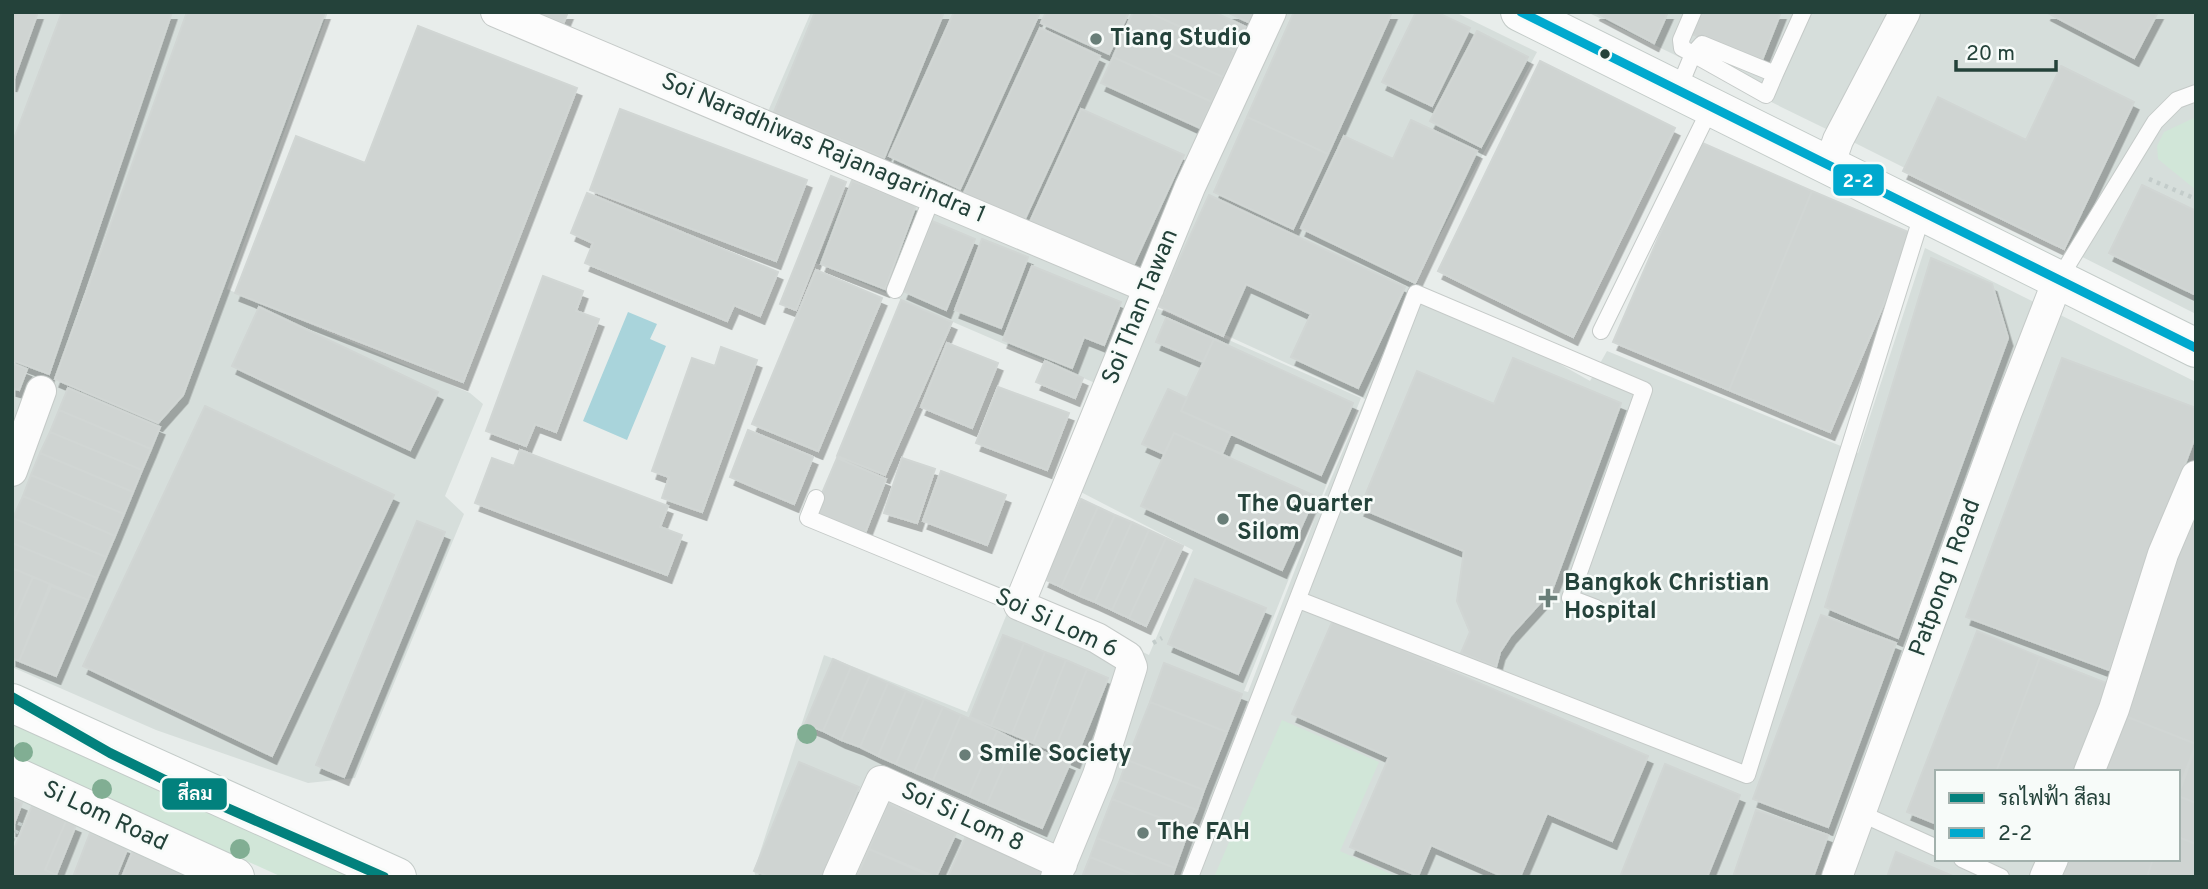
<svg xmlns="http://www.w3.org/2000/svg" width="2208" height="889" viewBox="0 0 2208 889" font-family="Overpass,Sarabun,sans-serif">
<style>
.built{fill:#d6dedb;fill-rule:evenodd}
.green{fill:#d1e6d8}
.water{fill:#a9d4db}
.building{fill:#cfd4d2;stroke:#d1d6d4;stroke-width:2;filter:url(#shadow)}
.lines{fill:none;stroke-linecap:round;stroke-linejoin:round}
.lane-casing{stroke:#c5cac8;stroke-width:18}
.street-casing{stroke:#c5cac8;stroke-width:32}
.secondary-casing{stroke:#c3cbc8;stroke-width:40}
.path{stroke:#c3ccca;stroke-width:4.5;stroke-dasharray:3.5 5;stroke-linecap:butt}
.lane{stroke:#fcfcfc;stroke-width:16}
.street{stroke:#fcfcfc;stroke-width:30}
.secondary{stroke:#fcfcfc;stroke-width:38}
.bus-1-casing{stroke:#f7fbf9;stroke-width:14}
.bus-1{stroke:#00a9ce;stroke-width:9}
.metro-1-casing{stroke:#f7fbf9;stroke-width:16}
.metro-1{stroke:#02817d;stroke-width:10}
.tree{fill:#81ae93}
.poi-dot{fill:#697e78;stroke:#f7fbf9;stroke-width:2.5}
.bus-dot{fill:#24423a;stroke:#f7fbf9;stroke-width:2.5}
.labels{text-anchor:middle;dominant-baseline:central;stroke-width:5;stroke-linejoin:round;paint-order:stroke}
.poi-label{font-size:24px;font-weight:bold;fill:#24423a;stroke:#f7fbf9;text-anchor:start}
.street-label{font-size:24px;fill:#24423a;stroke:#f7fbf9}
.line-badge{stroke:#f7fbf9;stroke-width:2.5}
.badge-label{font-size:19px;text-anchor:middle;font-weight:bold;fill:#fff}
</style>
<defs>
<filter id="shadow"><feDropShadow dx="4.5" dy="8" stdDeviation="0" flood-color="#0004"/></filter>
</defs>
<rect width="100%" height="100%" fill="#e8edeb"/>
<!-- built -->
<path class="built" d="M12,12H328L227,289L470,393L483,404L445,496L464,514L355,778L308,783L156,730L12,667Z
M811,12H1455L1537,52L1415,282L1590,381L1607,351L1858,453L1925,248L2196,382V877H756L754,871L824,655L967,712L1008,611L1030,599L1149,655L1193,550L1075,489L1156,308L1361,398L1244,691L1248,692L1320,505L1365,399L1134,293L1095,383L816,263L854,173L766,116ZM1937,772H2178V859H1937Z
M1587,12H2196V314L1857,144Z
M12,784L203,877H12Z"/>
<!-- green -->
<path class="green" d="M2196,117V190L2158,159L2157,146L2164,132Z
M12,717L368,877H282L12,755Z
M1282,720L1379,762L1340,851L1397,877H1214Z"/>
<!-- water -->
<path class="water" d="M628,312L657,324L650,339L666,346L627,440L583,421Z"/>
<!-- building -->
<path class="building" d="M12,12H38L12,84Z
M62,12H172L49,374L12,360V144Z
M187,12H325L183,395L158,423L55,379Z
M537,12H568L563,24Z
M815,12H944L884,158L774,112Z
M954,12H1040L960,189L889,156Z
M1046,12H1129L1109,54L1041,23Z
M1133,12H1148L1235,52L1223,77L1124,32Z
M1148,12H1214L1246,27L1235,52Z
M1227,12H1255L1250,23Z
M1294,12H1392L1328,154L1247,117Z
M1416,12H1436L1470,28L1432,106L1382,82Z
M1595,12H1668L1654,43Z
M1701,12H1781L1760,65L1692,34Z
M2046,12H2158L2134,58Z
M418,26L577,88L463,382L235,293L296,136L365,163Z
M1040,28L1100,56L1023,223L963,195Z
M1477,31L1528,57L1481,147L1430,121Z
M1124,32L1223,77L1212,102L1113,57Z
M1113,57L1212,102L1200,128L1101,83Z
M1540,61L1675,128L1573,337L1438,271Z
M2061,66L2134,102L2064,249L1903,171L1938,97L2026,140Z
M620,109L807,180L776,261L590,190Z
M1081,109L1184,155L1131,270L1029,224Z
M1247,117L1328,154L1293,229L1214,192Z
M1411,120L1477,151L1415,283L1301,228L1344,136L1393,159Z
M1700,142L1812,191L1729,390L1613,342Z
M831,176L846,182L796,310L780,304Z
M852,181L916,205L885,289L821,264Z
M2142,185L2196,211V295L2109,253Z
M1812,191L1913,234L1830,432L1729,390Z
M587,193L778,272L760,316L734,305L727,321L585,263L593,243L571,233Z
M1209,195L1405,287L1358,388L1291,357L1311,314L1246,284L1223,336L1158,306Z
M932,221L975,239L946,310L903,291Z
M982,239L1028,257L1001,328L955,310Z
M1931,258L1992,284L2008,338L1898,638L1825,607Z
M1032,266L1121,302L1104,345L1084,337L1072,368L1003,340Z
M816,270L882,298L818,451L752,424Z
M543,276L583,291L576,311L599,319L556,432L535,424L526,446L486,431Z
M901,300L952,322L885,475L837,456Z
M259,307L438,392L410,450L232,366Z
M1166,318L1214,339L1203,362L1156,342Z
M1214,339L1353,403L1321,475L1181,411Z
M947,343L998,363L972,428L921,407Z
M721,347L757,360L702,512L662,498L669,477L652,471L692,358L715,366Z
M1513,358L1621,403L1552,590L1511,635L1500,652L1496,667L1461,653L1470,632L1457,601L1464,551L1360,508L1417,371L1494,404Z
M2062,358L2196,408V434L2109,670L1966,617Z
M1045,361L1083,378L1075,398L1036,382Z
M12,363L27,369L19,390L12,388Z
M998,387L1069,413L1047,470L976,443Z
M68,388L160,427L151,449L59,410Z
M1168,389L1187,398L1181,411L1231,433L1222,454L1174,433L1164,454L1142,444Z
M205,406L394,495L272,756L83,666Z
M59,410L151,449L142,470L50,432Z
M748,430L813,457L794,504L730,477Z
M50,432L142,470L133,492L40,453Z
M1174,433L1315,496L1282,570L1141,506Z
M520,450L668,506L660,527L682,535L667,575L475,503L492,458L514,466Z
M40,453L133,492L124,514L31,475Z
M837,458L886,479L865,533L814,512Z
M902,458L935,469L917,523L884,513Z
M941,471L1006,495L987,545L923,521Z
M31,475L124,514L115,536L23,496Z
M23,496L115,536L106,557L13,518Z
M2196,497V744L2125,716Z
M1081,499L1098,507L1061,587L1044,579Z
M1098,507L1115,515L1078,595L1061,587Z
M1115,515L1132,522L1095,602L1078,595Z
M13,518L106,557L97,578L12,543Z
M417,521L445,532L344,777L316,765Z
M1132,522L1149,530L1112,610L1095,602Z
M1149,530L1166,538L1129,618L1112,610Z
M1166,538L1183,546L1146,626L1129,618Z
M12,543L97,578L88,600L12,568Z
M14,569L33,577L12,625V574Z
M33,577L50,584L19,661L12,658V625Z
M1195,579L1266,608L1238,674L1168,644Z
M51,586L88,600L56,676L19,661Z
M1821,615L1896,643L1828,827L1753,799Z
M1333,620L1648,756L1612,841L1547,813L1520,877H1504L1431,845L1418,876L1350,847L1389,757L1292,714Z
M1977,631L2040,657L1996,772H1937V824L1907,812Z
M1003,635L1024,643L991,726L970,717Z
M1024,643L1045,652L1012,734L991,726Z
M1045,652L1066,660L1033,743L1012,734Z
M2040,657L2114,686L2082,772H1996Z
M833,659L851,667L823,731L805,724Z
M1066,660L1087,669L1054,751L1033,743Z
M1164,663L1242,694L1227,732L1150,702Z
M851,667L870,675L841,740L823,731Z
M1087,669L1108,678L1075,760L1054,751Z
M870,675L888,683L860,747L841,740Z
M888,683L906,691L878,756L860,747Z
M906,691L924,699L896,764L878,756Z
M924,699L943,707L914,772L896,764Z
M1150,702L1227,732L1204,790L1127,760Z
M943,707L961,715L933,780L914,772Z
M961,715L997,731L969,796L933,780Z
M2125,716L2196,744L2178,791V772H2103Z
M997,731L1015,740L987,804L969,796Z
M1015,740L1070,763L1042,828L987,804Z
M2196,746V803L2178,796Z
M1127,760L1204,790L1197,810L1120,780Z
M799,762L859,787L822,877H770L754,871Z
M1665,764L1740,795L1707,877H1620Z
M1120,780L1197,810L1189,829L1112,799Z
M2178,796L2196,803V844L2178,837Z
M12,799L22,803L12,829Z
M1112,799L1189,829L1175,868L1097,838Z
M888,803L956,833L936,877L869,849Z
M32,806L66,821L45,870L56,875L55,877H12V854Z
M1756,810L1828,835L1813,877H1733Z
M66,821L76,825L56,875L45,870Z
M90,833L128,847L116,877H73Z
M966,836L1044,870L1041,877H948Z
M2178,837L2196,844V877H2147L2153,859H2178Z
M1097,838L1175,868L1172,877H1140L1090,857Z
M869,849L932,877H857Z
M133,850L183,873V877H122Z
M1896,852L1955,877H1887Z
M1090,857L1140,877H1082Z
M2069,859H2153L2147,877H2062Z"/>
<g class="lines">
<!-- lane casing -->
<g class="lane-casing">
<path id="lane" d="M1775,74L1803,12
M1678,90L1693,54L1702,44L1775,74L1766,95L1693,54L1682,48L1681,40L1693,12
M2059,279L2155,122L2177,100L2196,93
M895,290L933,195
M1601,331L1711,107
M816,498L808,518L1019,605
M1299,600L1747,775L1923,212
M1860,813L1937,848
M1962,859L2001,877
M1190,877L1416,293L1644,390L1570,598L1596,608"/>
</g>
<!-- street casing -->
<g class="street-casing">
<path id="street" d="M496,12L1149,288
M1829,166L1838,140L1905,12
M12,471L41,391
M2089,772L2114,709L2163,554L2196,476
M838,877L881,781L1062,864
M1056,877L1098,775L1132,667L1128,657L1097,638L1019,605L1190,187L1271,12
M1837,877L2006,414L2058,280
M2045,877L2053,859"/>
</g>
<!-- secondary casing -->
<g class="secondary-casing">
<path id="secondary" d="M1520,12L2196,348
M12,703L397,877
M12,775L235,877"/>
</g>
<!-- path -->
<path class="path" d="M2149,179L2196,199
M1153,643L1162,638
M12,841L22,820"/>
<!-- lane -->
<use href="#lane" class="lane"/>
<!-- street -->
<use href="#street" class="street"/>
<!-- secondary -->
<use href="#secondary" class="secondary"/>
<!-- bus-1 casing -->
<g class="bus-1-casing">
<path id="bus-1" d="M1521,12L2196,348"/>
</g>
<!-- bus-1 -->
<use href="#bus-1" class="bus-1"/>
<!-- metro-1 casing -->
<g class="metro-1-casing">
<path id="metro-1" d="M12,697L110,753L177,786L384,877"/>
</g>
<!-- metro-1 -->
<use href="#metro-1" class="metro-1"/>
</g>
<!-- trees -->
<g class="tree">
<circle cx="807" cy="734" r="10"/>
<circle cx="23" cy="752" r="10"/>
<circle cx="102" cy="789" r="10"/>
<circle cx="240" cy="849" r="10"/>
</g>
<!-- markers -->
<g class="poi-dot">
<circle cx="1096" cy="39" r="7"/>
<circle cx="1223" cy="519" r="7"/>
<path d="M1544.5 587.5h7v7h7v7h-7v7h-7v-7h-7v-7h7z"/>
<circle cx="965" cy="755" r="7"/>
<circle cx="1143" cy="833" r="7"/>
</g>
<circle class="bus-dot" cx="1605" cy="54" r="6"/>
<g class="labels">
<!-- poi labels -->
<g class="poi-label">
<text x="1110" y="39">Tiang Studio</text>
<text x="1237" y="505">The Quarter<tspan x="1237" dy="28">Silom</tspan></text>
<text x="1564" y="584">Bangkok Christian<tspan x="1564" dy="28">Hospital</tspan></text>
<text x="979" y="755">Smile Society</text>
<text x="1157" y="833">The FAH</text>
</g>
<!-- street labels -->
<g class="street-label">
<text transform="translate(823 149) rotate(23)">Soi Naradhiwas Rajanagarindra 1</text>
<text transform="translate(1141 307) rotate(-68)">Soi Than Tawan</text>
<text transform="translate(1946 578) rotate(-70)">Patpong 1 Road</text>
<text transform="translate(1056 624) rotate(25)">Soi Si Lom 6</text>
<text transform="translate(105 817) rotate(25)">Si Lom Road</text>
<text transform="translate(962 818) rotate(25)">Soi Si Lom 8</text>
</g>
</g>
<g class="line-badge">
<rect x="1832" y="163" width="53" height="34" rx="7" fill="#00a9ce"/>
<rect x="161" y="777" width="67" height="34" rx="7" fill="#02817d"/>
</g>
<g class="badge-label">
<text x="1858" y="187">2-2</text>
<text x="195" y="800">สีลม</text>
</g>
<!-- border -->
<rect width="2208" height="889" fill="none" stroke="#24423a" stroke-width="28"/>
<!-- legend -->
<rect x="1935" y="770" width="245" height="91" fill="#f7fbf9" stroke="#a3b1ad" stroke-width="2"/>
<rect x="1949" y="793" width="35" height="10" fill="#02817d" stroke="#a3b1ad" stroke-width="2"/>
<text x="1998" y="805" font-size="21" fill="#24423a">รถไฟฟ้า สีลม</text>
<rect x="1949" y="828" width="35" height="10" fill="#00a9ce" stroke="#a3b1ad" stroke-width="2"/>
<text x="1998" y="840" font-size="21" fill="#24423a">2-2</text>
<!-- scale -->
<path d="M1956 60v10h100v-10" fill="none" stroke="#24423a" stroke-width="3.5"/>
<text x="1966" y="60" font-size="21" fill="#24423a" stroke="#f7fbf9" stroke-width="5" paint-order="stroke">20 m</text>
</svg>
